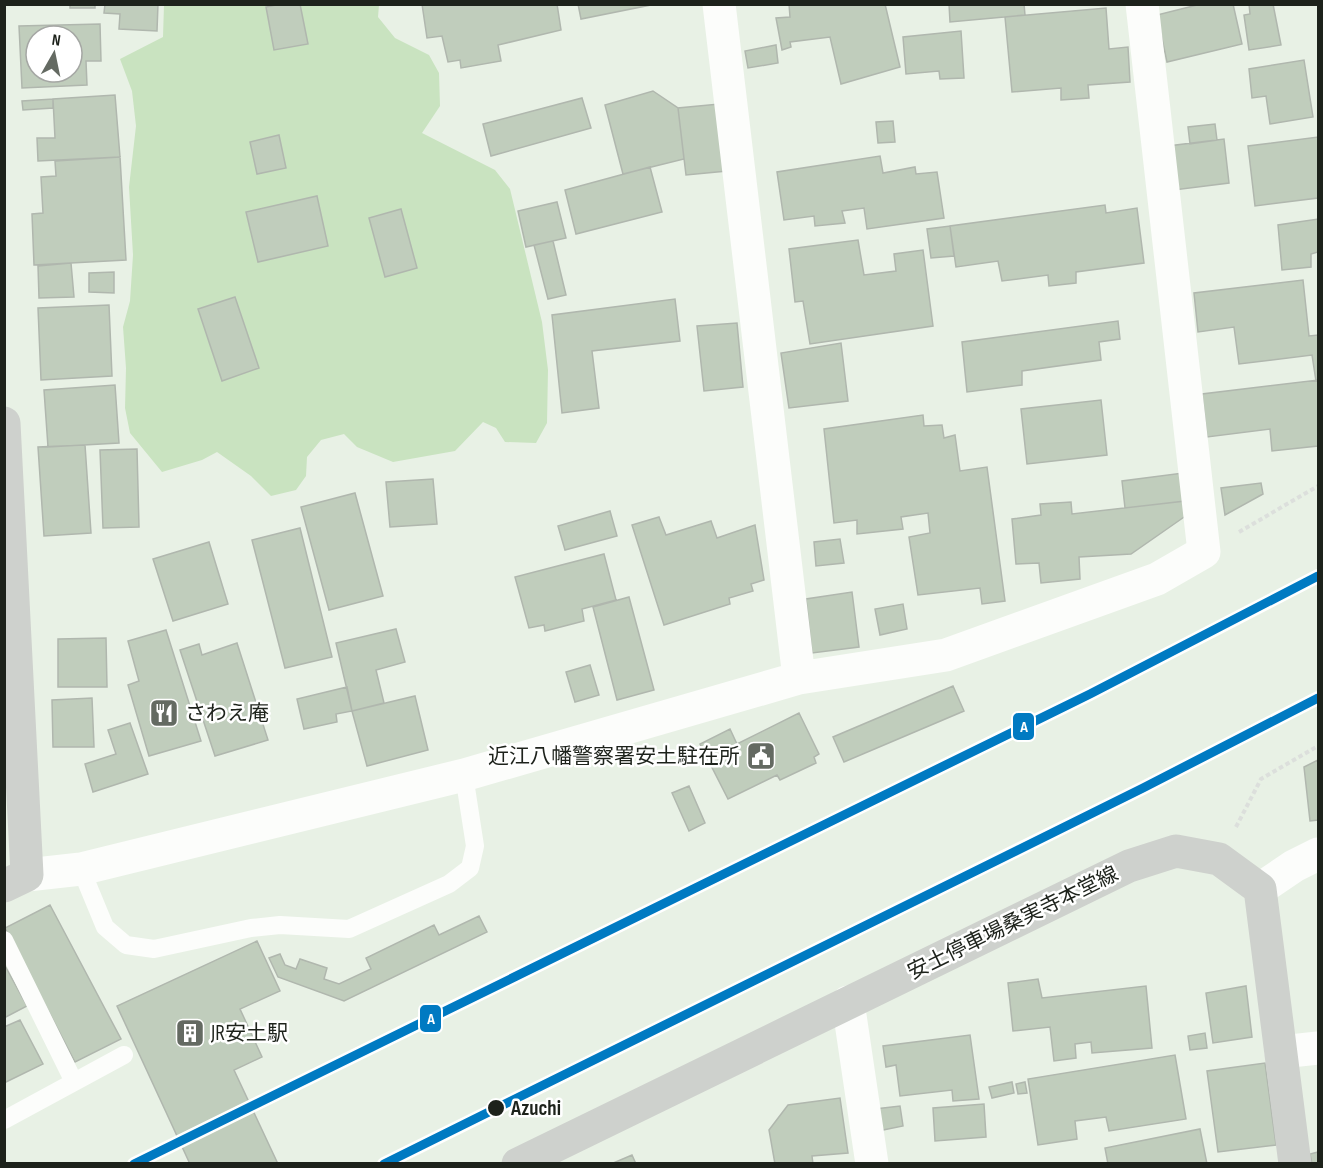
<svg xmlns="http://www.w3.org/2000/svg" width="1323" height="1168" viewBox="0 0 1323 1168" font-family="'Sofia Sans Condensed','Noto Sans JP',sans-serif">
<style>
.green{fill:#c9e3c0}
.building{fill:#c0cdbc;stroke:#b0b7ae;stroke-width:1.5;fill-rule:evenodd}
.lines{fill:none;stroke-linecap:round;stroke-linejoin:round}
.path{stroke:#dcdfdc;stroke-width:4;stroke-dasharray:4.5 3;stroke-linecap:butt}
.lane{stroke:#fcfdfb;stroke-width:18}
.street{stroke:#fcfdfb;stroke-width:33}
.secondary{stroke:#ced1cd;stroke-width:33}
.rail-1-casing{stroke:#fff;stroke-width:14}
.rail-1{stroke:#007ac2;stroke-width:9}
.stop-dot{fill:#1d221b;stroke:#fff;stroke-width:2}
.labels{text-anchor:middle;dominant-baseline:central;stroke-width:5;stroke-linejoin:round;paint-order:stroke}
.poi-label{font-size:21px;fill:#1d221b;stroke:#fff;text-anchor:start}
.street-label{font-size:21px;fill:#1d221b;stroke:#fff}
.stop-label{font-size:21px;font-weight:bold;fill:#1d221b;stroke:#fff;text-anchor:start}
.line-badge{stroke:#fff;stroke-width:2}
.badge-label{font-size:16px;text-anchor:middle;font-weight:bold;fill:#fff}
</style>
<rect width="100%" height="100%" fill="#e8f1e5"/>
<!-- green -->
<path class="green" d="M164,5H379L378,17L395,38L429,55L439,73L440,106L422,133L495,170L510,189L542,322L548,370L547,423L536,443L505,442L496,428L483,422L455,451L393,462L357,447L344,434L321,440L307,457L306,476L296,490L271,496L251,476L217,452L202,460L162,472L130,433L125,408L126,368L123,327L130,301L133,255L129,187L136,126L132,91L120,59L163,37Z"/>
<!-- building -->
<path class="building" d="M70,4H95V8H70Z
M105,4H158L157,31L119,29L120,14L104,13Z
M281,4H300L308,44L274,50L266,7Z
M422,4H557L561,30L498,45L501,61L461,68L460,60L448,62L442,36L427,38Z
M578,4H656L581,19Z
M789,4H885L900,67L841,84L830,37L790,42L791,47L782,50L776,18L790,17Z
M949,4H1024L1025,15L950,22Z
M1201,4H1233L1242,44L1167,62L1157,15Z
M1249,4H1273L1281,45L1249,50L1244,15L1250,14Z
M1106,8L1109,49L1128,47L1130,82L1088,85L1089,98L1061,100V88L1012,92L1005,17Z
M100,24L101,61H86L87,85L22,88L19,26ZM36,36H72V72H36Z
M961,31L964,78L940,79L939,71L906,74L903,37Z
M776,45L778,63L748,68L745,51Z
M1304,60L1313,117L1270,124L1266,96L1252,98L1249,69Z
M653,91L678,108L684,159L623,174L605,105Z
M115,95L120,157L38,161L37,138H55L53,99Z
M582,98L591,128L491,156L483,124Z
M53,99V108L23,110L22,101Z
M719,104L727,171L686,175L678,108Z
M893,121L895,142L878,143L876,122Z
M1215,124L1217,140L1190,144L1188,127Z
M279,135L286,168L257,174L250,142Z
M1318,137V198L1255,206L1248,146Z
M1224,139L1229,183L1174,190L1168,146Z
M880,156L883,173L915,167L916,174L937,172L944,218L867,229L864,208L842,211L845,223L815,226L814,216L784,220L777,172Z
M120,157L126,260L34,265L32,214L43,213L41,177L56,176L55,161Z
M650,167L662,212L576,234L565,190Z
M317,196L328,246L258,262L246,212Z
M557,202L566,238L526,247L518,211Z
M1105,205L1106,213L1137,208L1144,263L1076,272V283L1049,286L1048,275L1002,281L998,261L956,267L950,226Z
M401,209L417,268L385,277L369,218Z
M1318,219V252L1311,254V267L1282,270L1278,225Z
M950,226L954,256L931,258L927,229Z
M858,240L864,275L896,271L894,254L923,250L933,326L810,344L803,301L795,302L789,249Z
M553,241L566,295L548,299L534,245Z
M71,263L74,297L39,298L38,266Z
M114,272V293L89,292V273Z
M1303,280L1309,336L1318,335V380L1316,381L1312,355L1239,364L1234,327L1198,332L1194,293Z
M235,297L259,368L222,381L198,309Z
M675,299L680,341L592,351L599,408L562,413L552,315Z
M109,305L112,376L41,380L38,308Z
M1118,321L1120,339L1099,342L1101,360L1022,371V385L967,392L962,342Z
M737,323L743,387L704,391L697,326Z
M841,343L848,401L789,408L781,353Z
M1318,380V446L1272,451L1270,429L1207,437L1202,394Z
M115,385L119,443L48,447L44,390Z
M1101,400L1107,455L1027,464L1021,409Z
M923,415L924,426L942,425L944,438L955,435L960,471L987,467L1005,601L982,604L980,588L918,595L909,537L930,533L928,513L901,517L903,529L857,534V520L834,523L824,429Z
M85,445L91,533L44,536L38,447Z
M137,449L139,527L103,528L100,450Z
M1183,473L1185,501L1125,508L1122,481Z
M433,479L437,524L390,527L386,482Z
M1261,483L1263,494L1225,515L1221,488Z
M355,493L383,596L329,610L301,507Z
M1185,501L1187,515L1131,554L1079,557L1080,579L1041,583L1039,563L1016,564L1012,519L1041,515L1040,504L1071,502L1072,514Z
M610,511L617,536L565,550L558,526Z
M659,517L666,535L711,521L717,538L755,525L764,580L751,584L753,591L729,598L730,604L664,625L632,525Z
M300,528L332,657L285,668L252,540Z
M840,539L844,563L816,566L814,542Z
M209,542L228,604L173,621L153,559Z
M604,554L616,600L582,609L584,621L545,631L544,625L529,628L515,577Z
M852,592L859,647L812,653L806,599Z
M629,597L654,690L617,700L593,607Z
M903,604L907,629L880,635L875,609Z
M396,629L405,662L376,670L384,703L352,711L336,643Z
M166,630L201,741L149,756L128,685L139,681L128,641Z
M106,638L107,687H58V639Z
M237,643L268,740L215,756L180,650L199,644L202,655Z
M590,665L599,695L575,702L566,672Z
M953,686L964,711L844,762L833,737Z
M347,687L352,711L336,714L337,722L304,729L297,699Z
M415,696L428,750L367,766L352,711Z
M92,698L94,747H53L52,700Z
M799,713L819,754L814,757L816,763L780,780L777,775L728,799L700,744L730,729L737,744Z
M130,723L148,774L93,792L85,764L116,754L108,730Z
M1318,760V820L1310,821L1304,767Z
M689,786L705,823L689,831L672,793Z
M50,905L121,1039L75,1062L5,928Z
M479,916L487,932L344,1001L278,977L269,958L280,954L285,965L296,969L300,959L327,968L324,979L339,984L371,969L366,958L434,925L439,935Z
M257,941L280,991L240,1009L262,1057L234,1070L278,1164H190L117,1006Z
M4,964L27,1006L4,1018Z
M1038,979L1042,998L1146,986L1152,1048L1092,1053L1091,1042L1075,1044L1076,1058L1054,1061L1050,1027L1013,1031L1008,983Z
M1246,986L1252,1037L1213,1043L1206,993Z
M20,1020L43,1064L4,1083V1027Z
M1205,1033L1207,1048L1190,1050L1188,1036Z
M970,1035L979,1099L953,1101L952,1090L900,1096L896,1065L886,1067L883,1046Z
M1175,1055L1186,1119L1109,1131L1106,1117L1075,1121L1077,1139L1038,1145L1028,1079Z
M1265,1063L1276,1145L1218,1152L1207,1071Z
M1012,1082L1014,1093L992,1098L989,1087Z
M1025,1082L1027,1093L1018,1094L1016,1084Z
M840,1098L848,1153L812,1156L813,1164H775L769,1130L788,1105Z
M984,1104L986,1137L935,1141L933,1108Z
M900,1106L903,1126L878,1131L875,1109Z
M1200,1129L1207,1164H1108L1105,1148Z
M1318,1152V1164H1312L1310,1154Z
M632,1155L636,1164H611Z"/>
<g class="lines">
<!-- path -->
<path class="path" d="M1239,532L1318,486
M1236,827L1261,779L1318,746"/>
<!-- lane -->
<path class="lane" d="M81,869L105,927L126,945L154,949L251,928L280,925L349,929L449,884L470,868L475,846L464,775
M4,940L74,1082
M4,1120L124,1055"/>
<!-- street -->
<path class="street" d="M719,4L799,678
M27,875L81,869L464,775L799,678L946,655L1157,579L1204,552L1142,4
M1260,889L1294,866L1318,854
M848,1002L872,1164
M1281,1052L1318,1048"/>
<!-- secondary -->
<path class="secondary" d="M4,423L27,875L4,886
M518,1164L1129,866L1176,851L1219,859L1260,889L1295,1164"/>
<!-- rail-1 casing -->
<g class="rail-1-casing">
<path id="rail-1" d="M134,1164L1090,694L1318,576
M384,1164L1143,788L1318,698"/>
</g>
<!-- rail-1 -->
<use href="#rail-1" class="rail-1"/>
</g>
<!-- icons -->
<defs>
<g id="restaurant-square" transform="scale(1.5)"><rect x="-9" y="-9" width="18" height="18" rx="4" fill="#646a62" stroke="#fff"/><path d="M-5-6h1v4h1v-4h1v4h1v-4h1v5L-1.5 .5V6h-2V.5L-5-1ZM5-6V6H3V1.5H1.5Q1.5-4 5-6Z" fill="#fff"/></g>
<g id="civic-square" transform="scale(1.5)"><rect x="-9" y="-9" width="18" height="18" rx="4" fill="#646a62" stroke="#fff"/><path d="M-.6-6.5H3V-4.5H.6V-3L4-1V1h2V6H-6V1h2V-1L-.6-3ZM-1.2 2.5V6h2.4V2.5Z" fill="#fff"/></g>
<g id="building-square" transform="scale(1.5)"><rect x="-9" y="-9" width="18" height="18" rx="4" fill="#646a62" stroke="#fff"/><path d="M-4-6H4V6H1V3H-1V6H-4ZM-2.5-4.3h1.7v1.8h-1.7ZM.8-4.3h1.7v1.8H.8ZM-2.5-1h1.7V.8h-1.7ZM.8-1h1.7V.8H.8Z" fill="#fff"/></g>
</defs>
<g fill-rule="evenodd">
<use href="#restaurant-square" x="164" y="713"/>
<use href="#civic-square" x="761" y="756"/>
<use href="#building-square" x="190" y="1033"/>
</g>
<!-- markers -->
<circle class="stop-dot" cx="496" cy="1108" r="9"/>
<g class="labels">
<!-- poi labels -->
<g class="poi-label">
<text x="185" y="713">さわえ庵</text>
<text x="740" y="756" text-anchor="end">近江八幡警察署安土駐在所</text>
<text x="211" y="1033">JR安土駅</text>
</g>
<!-- street labels -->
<g class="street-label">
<text transform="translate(1013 923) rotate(-26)">安土停車場桑実寺本堂線</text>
</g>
<!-- stop labels -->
<g class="stop-label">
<text x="511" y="1108">Azuchi</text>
</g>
</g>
<g class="line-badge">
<rect x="1012" y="712" width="23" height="29" rx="6" fill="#007ac2"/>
<rect x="419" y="1004" width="23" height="29" rx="6" fill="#007ac2"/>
</g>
<g class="badge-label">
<text x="1024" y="732">A</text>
<text x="431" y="1024">A</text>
</g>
<!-- border -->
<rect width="1323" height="1168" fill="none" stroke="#1d221b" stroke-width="12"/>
<!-- north arrow -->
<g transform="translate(54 54) rotate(9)"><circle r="28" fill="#ffffff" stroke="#a5a7a4" stroke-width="1.5"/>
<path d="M0-4.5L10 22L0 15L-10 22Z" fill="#646a62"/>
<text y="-9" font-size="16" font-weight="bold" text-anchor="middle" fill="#1d221b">N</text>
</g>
</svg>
